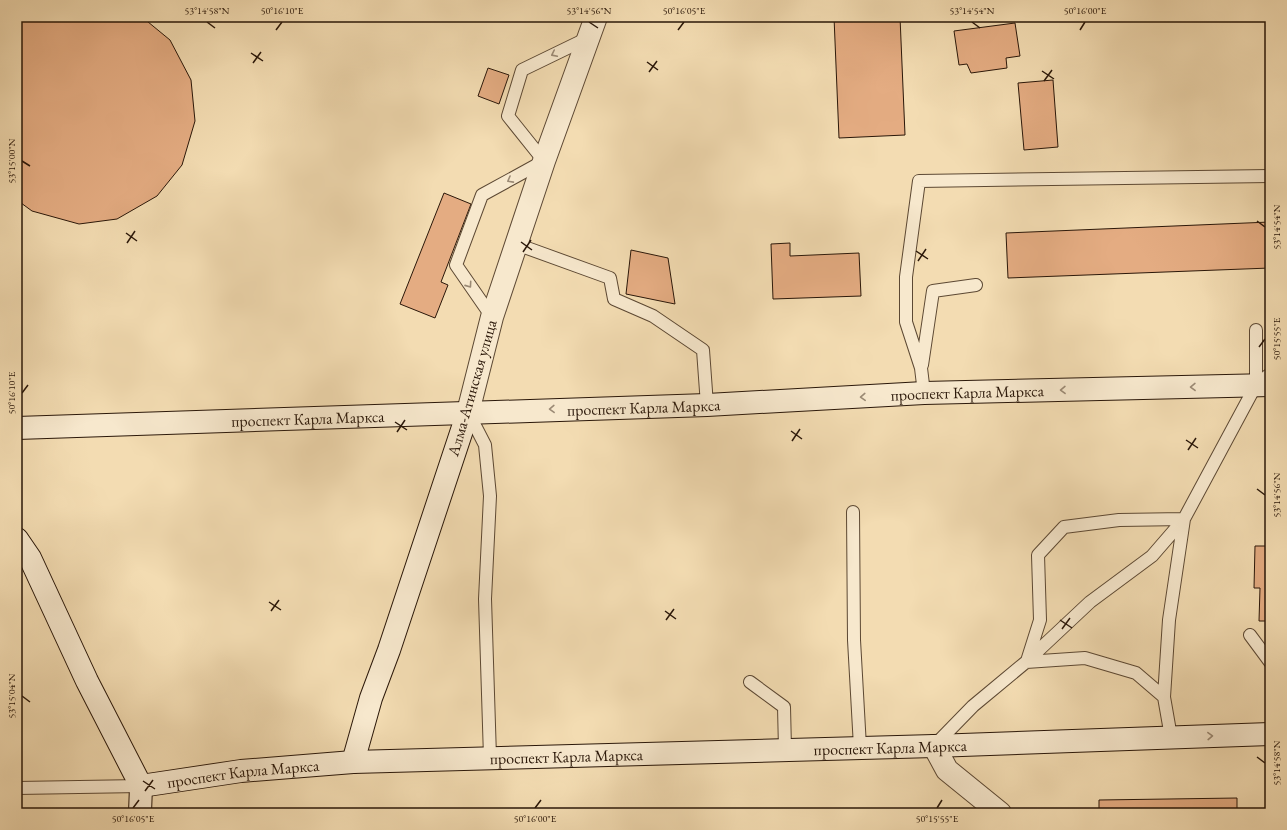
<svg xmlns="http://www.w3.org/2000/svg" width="1287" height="830" viewBox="0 0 1287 830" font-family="'EB Garamond',serif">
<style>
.building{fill:#e4ac82;stroke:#2a1709}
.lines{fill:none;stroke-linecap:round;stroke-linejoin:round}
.service-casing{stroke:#5c4833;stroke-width:14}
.minor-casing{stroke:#5c4833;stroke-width:24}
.tertiary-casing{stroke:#5c4833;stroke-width:24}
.secondary-casing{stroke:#2a1709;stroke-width:24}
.service{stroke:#f7e8cd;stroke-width:12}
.minor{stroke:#f7e8cd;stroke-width:22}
.tertiary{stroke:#f7e8cd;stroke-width:22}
.secondary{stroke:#f7e8cd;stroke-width:22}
.oneway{stroke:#9b8a75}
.ticks{fill:none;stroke:#2a1709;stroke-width:1.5}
.labels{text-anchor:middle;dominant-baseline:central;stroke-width:3.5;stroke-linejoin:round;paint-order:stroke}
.street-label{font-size:16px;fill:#2a1709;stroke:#f7e8cd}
.neatline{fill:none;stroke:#2a1709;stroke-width:1.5}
.ticks-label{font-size:10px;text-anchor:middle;fill:#2a1709}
</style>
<rect width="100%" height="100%" fill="#f3dcb2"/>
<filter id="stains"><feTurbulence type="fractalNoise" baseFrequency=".005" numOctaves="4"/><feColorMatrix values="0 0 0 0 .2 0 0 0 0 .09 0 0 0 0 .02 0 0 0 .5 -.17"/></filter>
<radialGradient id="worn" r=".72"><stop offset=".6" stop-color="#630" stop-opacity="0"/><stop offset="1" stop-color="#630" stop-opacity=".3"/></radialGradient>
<!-- building -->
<path class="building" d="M26,17H142L170,40L191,80L195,121L182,165L157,196L117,219L79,224L32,211L17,200V22Z
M834,17H900L905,135L839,138Z
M1015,23L1020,56L1006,58L1007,68L971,73L967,64L959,65L954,31Z
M488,68L509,75L499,104L478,96Z
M1053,80L1058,147L1024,150L1018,83Z
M444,193L471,204L441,282L448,285L435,318L400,304Z
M1270,222V268L1008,278L1006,233Z
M790,243V256L859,253L861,296L773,299L771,244Z
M631,250L668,258L675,304L626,294Z
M1255,546H1270V621H1259L1260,588H1254Z
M1237,798V813H1099V800Z"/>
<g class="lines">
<!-- service casing -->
<g class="service-casing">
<path id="service" d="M516,244L610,278L614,299L653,316L703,350L707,405
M492,317L456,265L482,195L544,161L508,116L522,70L588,38
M922,365L933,291L976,285
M1256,385V330
M924,393L921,368L906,322V277L919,181L1270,176
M468,412L485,445L490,496L485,599L490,757
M853,512L854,640L860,747
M1250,635L1270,662
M1027,661L1040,620L1038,555L1064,527L1119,520L1184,519L1169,620L1164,697L1171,737
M1026,662L1085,658L1136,673L1164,697
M750,682L784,707L785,749
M934,746L973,706L1026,662L1090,602L1152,556L1184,519L1256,385L1270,374
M17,788L141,786"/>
</g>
<!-- minor casing -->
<g class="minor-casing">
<path id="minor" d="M934,746L947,770L1000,813"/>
</g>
<!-- tertiary casing -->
<g class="tertiary-casing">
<path id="tertiary" d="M468,412L492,317L544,161L596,17"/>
</g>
<!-- secondary casing -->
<g class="secondary-casing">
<g id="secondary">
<path id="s1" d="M17,428L707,405L924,393L1270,385"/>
<path d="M17,539L30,558L87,681L141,786L140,813"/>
<path d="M353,762L371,698L389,650L468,412"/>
<path id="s2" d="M141,786L241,771L353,762L934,746L1270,734"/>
</g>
</g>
<!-- service -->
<use href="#service" class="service"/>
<!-- minor -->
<use href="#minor" class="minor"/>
<!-- tertiary -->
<use href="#tertiary" class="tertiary"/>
<!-- secondary -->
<use href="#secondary" class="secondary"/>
</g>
<!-- one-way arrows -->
<defs><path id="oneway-chevron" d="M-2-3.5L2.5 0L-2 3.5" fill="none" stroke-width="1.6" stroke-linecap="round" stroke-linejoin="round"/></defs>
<g class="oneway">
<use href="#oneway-chevron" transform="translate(554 54) rotate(154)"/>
<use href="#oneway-chevron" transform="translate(510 180) rotate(151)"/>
<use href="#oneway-chevron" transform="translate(469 285) rotate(55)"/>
<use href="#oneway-chevron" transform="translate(1193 387) rotate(179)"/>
<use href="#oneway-chevron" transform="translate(1063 390) rotate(179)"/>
<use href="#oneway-chevron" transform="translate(863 397) rotate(177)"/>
<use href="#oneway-chevron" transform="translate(552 409) rotate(178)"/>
<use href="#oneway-chevron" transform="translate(1210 736) rotate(-2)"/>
</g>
<!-- ticks -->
<path class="ticks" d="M207,22L215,28M589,22L598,28M972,22L980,28M276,30L282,22M678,30L684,22M1080,30L1085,22M251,53L263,61M647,62L658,70M253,63L261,52M1042,71L1054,79M649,72L657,61M1044,81L1052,70M22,161L30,166M1257,221L1265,227M126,233L137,241M521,242L532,250M127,243L135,231M916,251L928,259M523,252L531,240M918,261L926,249M1259,347L1265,339M22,393L28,385M395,422L407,430M791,431L802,439M397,432L405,420M1186,440L1198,448M792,441L800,429M1188,450L1196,438M1257,489L1265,495M269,602L281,610M271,611L279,600M665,611L676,619M666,620L674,609M1060,620L1072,628M1062,629L1070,618M22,696L30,702M1257,757L1265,763M143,781L155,789M145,791L153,780M133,808L139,800M535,808L541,800M937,808L942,800"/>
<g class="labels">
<!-- street labels -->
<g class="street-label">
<text transform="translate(472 388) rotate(-74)">Алма-Атинская улица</text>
<text stroke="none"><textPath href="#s1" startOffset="951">проспект Карла Маркса</textPath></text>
<text stroke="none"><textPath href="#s1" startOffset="627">проспект Карла Маркса</textPath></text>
<text stroke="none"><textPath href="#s1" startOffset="291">проспект Карла Маркса</textPath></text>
<text stroke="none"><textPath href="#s2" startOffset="751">проспект Карла Маркса</textPath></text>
<text stroke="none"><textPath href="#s2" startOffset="427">проспект Карла Маркса</textPath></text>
<text stroke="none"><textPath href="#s2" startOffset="103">проспект Карла Маркса</textPath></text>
</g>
</g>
<!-- margin -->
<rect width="1287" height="830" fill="none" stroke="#f3dcb2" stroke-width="44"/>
<rect x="22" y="22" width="1243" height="786" class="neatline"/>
<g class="ticks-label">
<text x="207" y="14">53°14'58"N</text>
<text x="282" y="14">50°16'10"E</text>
<text x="589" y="14">53°14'56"N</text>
<text x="684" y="14">50°16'05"E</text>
<text x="972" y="14">53°14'54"N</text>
<text x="1085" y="14">50°16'00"E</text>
<text transform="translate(11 161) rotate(-90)" y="4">53°15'00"N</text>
<text transform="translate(1276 227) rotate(-90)" y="4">53°14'54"N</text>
<text transform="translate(1276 339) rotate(-90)" y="4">50°15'55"E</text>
<text transform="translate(11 393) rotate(-90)" y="4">50°16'10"E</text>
<text transform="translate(1276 495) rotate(-90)" y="4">53°14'56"N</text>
<text transform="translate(11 696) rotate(-90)" y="4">53°15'04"N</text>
<text transform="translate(1276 763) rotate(-90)" y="4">53°14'58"N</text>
<text x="133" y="822">50°16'05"E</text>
<text x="535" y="822">50°16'00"E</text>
<text x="937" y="822">50°15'55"E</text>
</g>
<rect width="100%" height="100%" filter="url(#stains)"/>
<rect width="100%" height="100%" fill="url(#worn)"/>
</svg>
